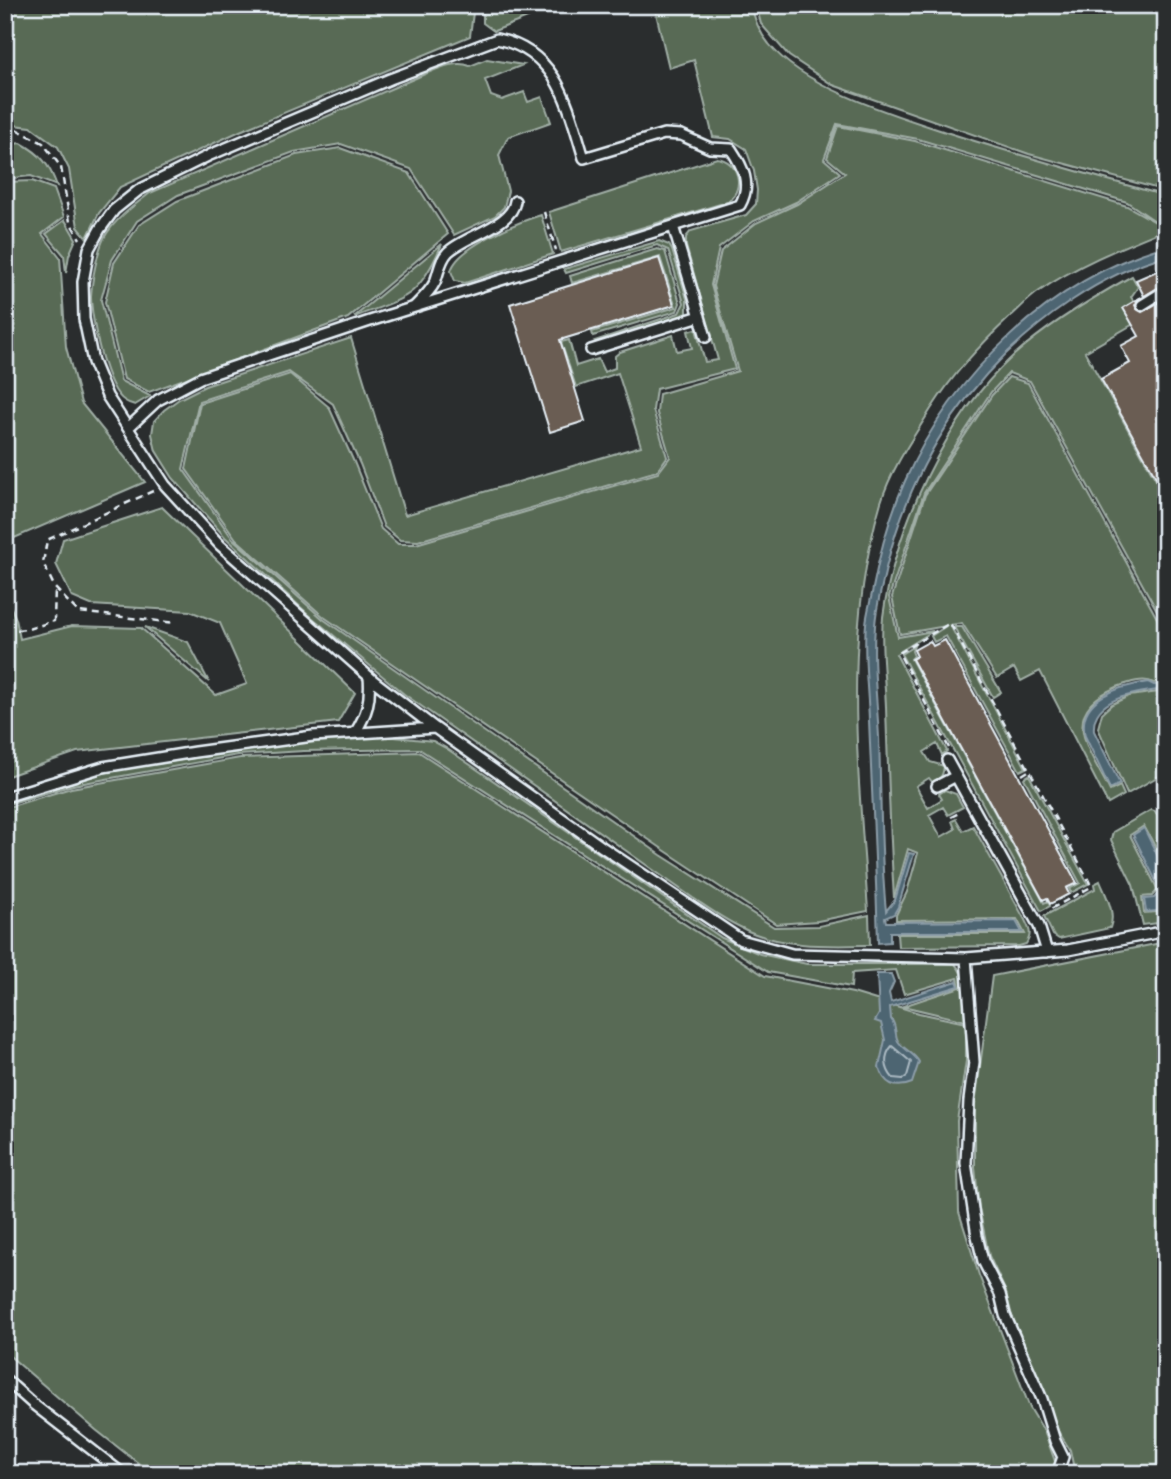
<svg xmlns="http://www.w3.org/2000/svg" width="1171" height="1479" viewBox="0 0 1171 1479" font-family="Dekko,sans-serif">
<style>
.green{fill:#596a54;stroke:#a0aea6;stroke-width:2}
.water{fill:#4e6572;stroke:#8c9da8;stroke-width:2}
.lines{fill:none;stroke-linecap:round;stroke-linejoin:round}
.shore{stroke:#aab9c2;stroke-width:2}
.building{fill:#6b5d52;stroke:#e8f1f8;stroke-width:2}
.service-casing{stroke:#e8f1f8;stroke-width:14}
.path{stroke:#e8f1f8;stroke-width:2.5;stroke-dasharray:7 5;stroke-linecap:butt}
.service{stroke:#2a2d2e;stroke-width:9}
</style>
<rect width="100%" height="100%" fill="#2a2d2e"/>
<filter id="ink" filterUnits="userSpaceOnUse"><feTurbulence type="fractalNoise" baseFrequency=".0143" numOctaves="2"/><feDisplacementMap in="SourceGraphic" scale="14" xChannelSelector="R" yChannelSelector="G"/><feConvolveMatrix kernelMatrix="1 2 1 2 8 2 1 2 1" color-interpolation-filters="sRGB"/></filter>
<g filter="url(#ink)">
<!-- green -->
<path class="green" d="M5,5H474L470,36L240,131L120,187L99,213L87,238L78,227L69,169L58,147L31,127L5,124Z
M483,5H561L494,31L483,23Z
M654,5H751C755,20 759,32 769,44C804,88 897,116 949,133C1021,156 1093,176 1166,196V229C1122,247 1077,265 1038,292C1028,299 1019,309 1010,317C979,346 954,373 931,409C913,438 891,469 881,502C841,635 859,775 868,911L818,921L776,924L664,850L324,617L236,539L186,469L200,403L290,374L329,407L354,462L381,529L398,544H416L658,473L670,457L657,413L659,394L738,371L713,286L721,251L756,223L797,204L845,173L827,158L838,126L915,141L1127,206L1164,227L1127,202L918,139L837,124L824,159L840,173L796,202L754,221L719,248L711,285L735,369L656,389L653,410L667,457L657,471L418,541L400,540L384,527L360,464L333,404L289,372L199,401L183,469L233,539L323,619L661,855L774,927L819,926L869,915L870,945C827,946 779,948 740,927C723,919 708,908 693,898L404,694L308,614L225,537L173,478L156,451L152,434L154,421L164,410L179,399L205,386L351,338L405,515L641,446L618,373L576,387L561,342L569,340L576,366L598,359L604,372L615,368V356L620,352L673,335L677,351L692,348L688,331L696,329L705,362L718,360L686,246V237L691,231L746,215L756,204L757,190L754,171L746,149L730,139L713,137L694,60L669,68Z
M756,5H1166V191L1029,154L833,85L789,56L761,24Z
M487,59L523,65L485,80L491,96L502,100L524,92L528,102L542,97L551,122L508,137L499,155L508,191L504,207L495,216L454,235L411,169L341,144L294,152L178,195L137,221L112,260L101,300L121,381L150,396L135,405C131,404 128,403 125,401C105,389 91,318 91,296C92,279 97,253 104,238C115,219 133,206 150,193L418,77C434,71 454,59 470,66Z
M21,143C41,154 49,164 57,186L31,176L5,179V145Z
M340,148L409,173L448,234L348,318L149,392L124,379L105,302L114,263L139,225L177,201L296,155Z
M717,158C739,161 746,189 727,202L561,252L549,212Z
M32,181L54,189L64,217L42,234L60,257L66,347L81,403L145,482L5,542V182Z
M541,215L553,254L465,283L455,281L451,271C457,247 518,222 541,215Z
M65,220L76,239L69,255L66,273L64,255L46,234Z
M659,241L669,245L672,250L687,299V313L683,317L599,343L595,341L679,313L684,303L668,250L657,245L566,273L564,269Z
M442,244C418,299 407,297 354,317Z
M657,249L665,251L680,303L677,311L593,336L592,332L676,307L660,257L572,283L570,276Z
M1132,276L1138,287L1131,297L1144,318L1085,352L1166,498V634L1160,616L1030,381L1009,373L991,392L924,493L889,597L898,637L933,631L896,654L947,751L942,755L937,744L924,752L930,762L944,766C943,775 941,779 933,783L929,778L916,786L928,808L942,799L939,794L945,790L956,794L963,807L948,815L943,807L929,815L941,837L955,829L952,821L956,819L963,831L973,826L1025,920C1030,930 1032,934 1026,944L1019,946L898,947L897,934H1025L1017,919L896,920V915L907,892L918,853L908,849L894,898C890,835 888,771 886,707C885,678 880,646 883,617C895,527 946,418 1013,356C1045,327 1094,297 1132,276Z
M1009,377L1028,383L1158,620L1166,642V677L1163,681L1154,683C1144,677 1128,683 1117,687C1057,712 1089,749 1110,791L1120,786L1124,795L1108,804L1040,671L1021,681L1014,668L997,678L962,623L950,625L1026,768L1020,771L946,636L934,642L931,636L946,626L900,634L892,597L925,495L992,395Z
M162,507L355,693L338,722L77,752L5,777V594L16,619L20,639L72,626L141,628L216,695L247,684L220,623L190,611L91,605L72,597L56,564L63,539Z
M145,627L188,642L209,682Z
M954,627H962L1001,692L993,697Z
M914,646L912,651L914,656L911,659L1044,903L1048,901L1050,906L1041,911L901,654Z
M1166,691V772L1127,794L1098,728L1102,713L1112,704L1129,696Z
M385,736L433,741L446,748L722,938L760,954L807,964H955C968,977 966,1004 966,1021L903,1006L960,987L958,978L904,994L896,970L852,973L851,987L768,972L419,749L304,751L238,755L73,785L5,805V801L111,771L272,746Z
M419,752L765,976L853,993L919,1013L966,1023V1061L957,1121L959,1212L979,1275L1030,1408L1044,1431L1056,1464L1050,1474H152L96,1430L5,1352V808L71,788L240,758Z
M1029,775L1088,884L1071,893L1069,889L1080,883L1024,778Z
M1151,810L1155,811L1166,830V867L1144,826L1130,835L1158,890L1152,896L1142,897L1144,913L1157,912L1166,905V922L1143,925L1133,885L1111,840L1113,832Z
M1100,881C1106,896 1116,912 1110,928L1059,939L1053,935L1044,916L1095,889L1094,884Z
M1166,942V1474H1075L1070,1450L1058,1431L1012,1316L1005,1290L989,1256L979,1208L975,1167V1104L992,976Z"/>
<!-- water -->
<path class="water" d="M1166,246V256C1131,265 1101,281 1071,301C976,365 913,457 886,568C882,587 876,607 875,626C872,662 877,700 879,737C881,794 880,853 886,911L895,900L909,853L914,854L898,907L894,914L885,918L886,922L1016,921L1022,932H890V942L878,943C876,868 872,794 869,720C868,689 863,655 866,624C867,612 871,600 873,588C880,551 890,515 905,481C952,374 1052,278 1166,246Z
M1148,682L1154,685L1166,684V689C1141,692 1091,696 1094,731L1120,784L1110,789L1085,736C1076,698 1120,686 1148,682Z
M1144,828L1166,873V903L1157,911L1146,912L1144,899L1154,898L1161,891L1133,835Z
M877,974H891L894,982L889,993L891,1002L957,981L959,986L890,1007L891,1019C897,1026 894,1033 898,1041C903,1049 914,1053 919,1062L912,1083C895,1090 884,1084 879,1067L885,1040L881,1023L875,1021L879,1014Z"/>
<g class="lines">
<!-- shore -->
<path class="shore" d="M892,1046L911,1062L907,1076L903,1079L893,1078C885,1069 883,1056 892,1046Z"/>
</g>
<!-- building -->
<path class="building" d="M659,258L674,305L560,340L585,421L550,432L510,304Z
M1166,267V283L1144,296L1136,280Z
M1141,297L1135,305L1137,309L1142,312L1166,298V495L1101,379L1130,363L1121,346L1139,336L1123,308Z
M945,640L1077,883L1066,888L1069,894L1050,904L1047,898L1043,900L912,659L917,656L914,650L930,641L933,646Z"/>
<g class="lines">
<!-- service casing -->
<g class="service-casing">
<path id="service" d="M673,226L706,337
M1142,305L1166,290
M414,307C422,299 430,292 435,282C439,272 440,260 448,252C466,235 512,226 515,201
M591,350L700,316
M128,428L158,400L200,378L370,321L740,205C752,184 743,167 731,149L710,148L681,135L664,134L584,158C568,106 558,51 497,39L390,79L210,155L139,190L114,210L100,229L89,249L83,282L84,319L93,362L107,396L165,485L220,545L374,681L435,728L602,847L741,940L792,954L966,958L1068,950L1166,931
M355,733C367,714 371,700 369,677
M947,760L1039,926L1047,952
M937,786L956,776
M5,797L103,767L195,752L313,736L435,728
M966,958L974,1062L969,1101L966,1163L977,1236L983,1261L1000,1294L1005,1315L1042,1399L1055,1441L1063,1457L1057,1474
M5,1379L33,1404L123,1474"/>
</g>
<!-- path -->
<path class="path" d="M5,132L16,129L43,143L61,167L70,222L80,239
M544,212L556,250
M153,491L47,540L43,563L55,588L78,612L176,623
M5,631L28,629L54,621L55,588
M949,748L899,653L950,623L1089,881L1091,887L1047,911
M1022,775L1030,770
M1166,814L1162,816L1166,823
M951,817L961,812"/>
<!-- service -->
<use href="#service" class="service"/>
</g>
</g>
<!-- margin -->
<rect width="1171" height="1479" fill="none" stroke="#2a2d2e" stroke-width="28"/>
<rect x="14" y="14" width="1143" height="1451" fill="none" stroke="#e8f1f8" stroke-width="2.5" filter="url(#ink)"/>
</svg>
